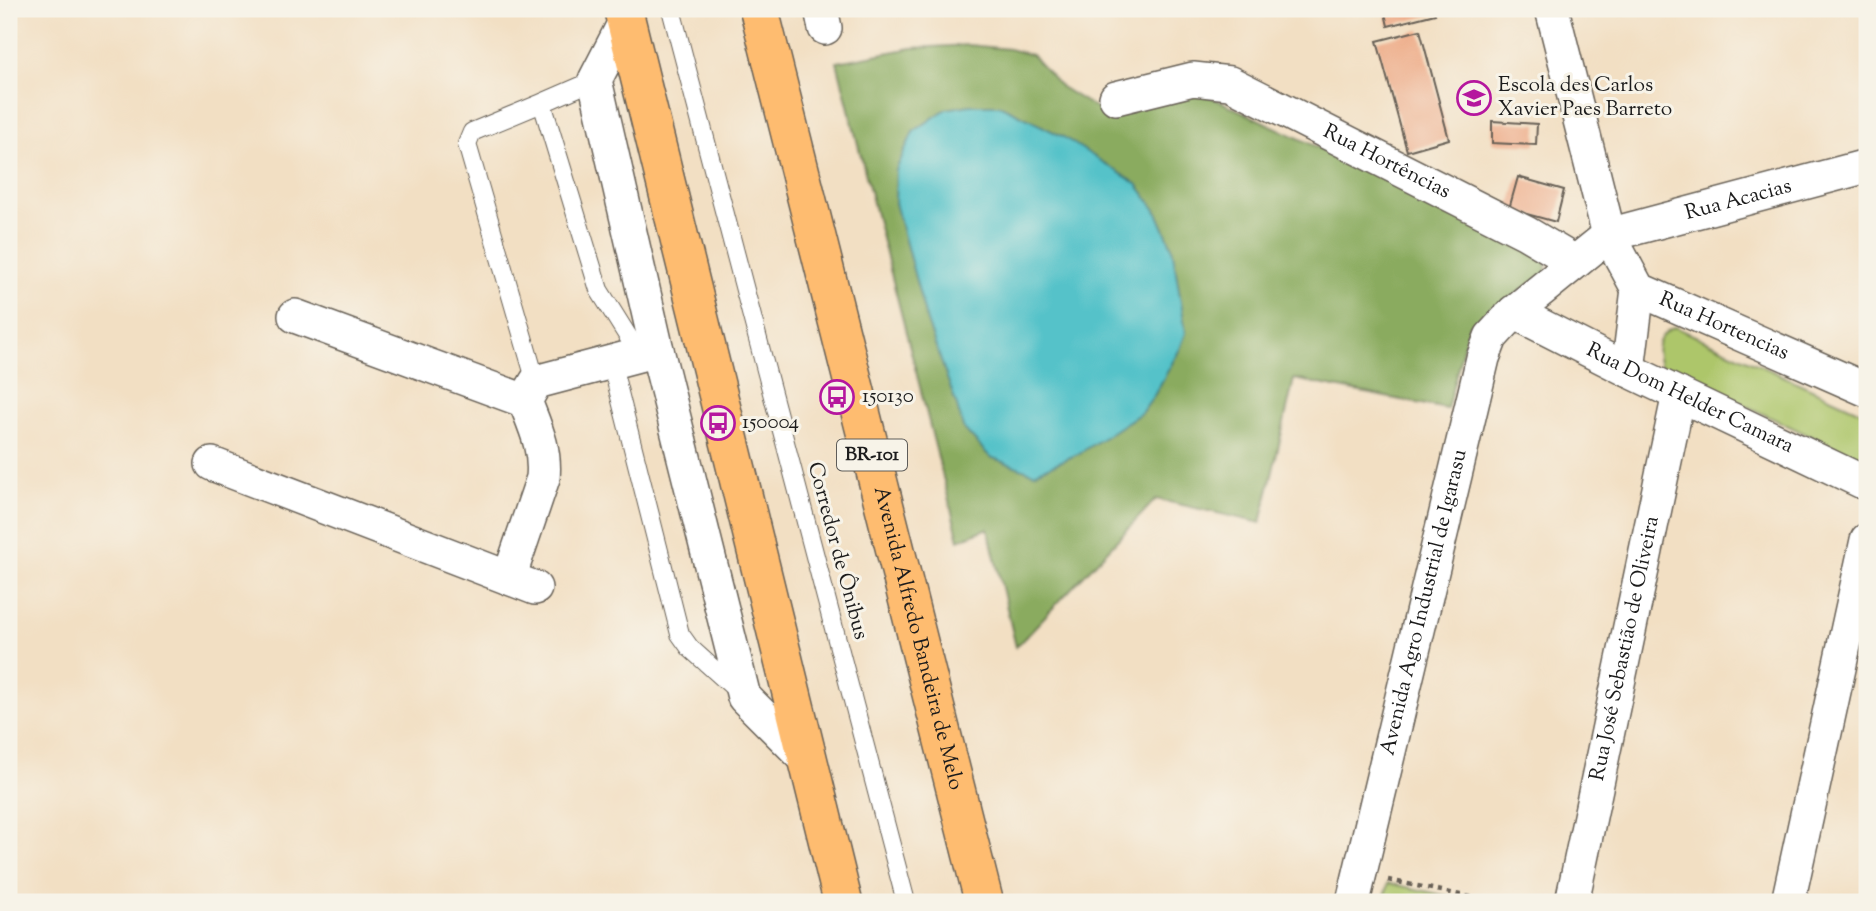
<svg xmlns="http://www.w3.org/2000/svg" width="1876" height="911" viewBox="0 0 1876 911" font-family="'Sorts Mill Goudy',serif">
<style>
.green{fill:#adc66b;stroke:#647144;stroke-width:2}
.forest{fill:#8aab5f;stroke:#53643e;stroke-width:2}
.water{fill:#54c2c9;stroke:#386f72;stroke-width:2}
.building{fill:#eeae8b}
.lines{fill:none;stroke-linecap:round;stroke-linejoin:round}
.lane-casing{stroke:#676056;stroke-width:20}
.street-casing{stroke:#676056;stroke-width:36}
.highway-casing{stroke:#676056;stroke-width:41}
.path{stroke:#676056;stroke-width:4.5;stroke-dasharray:5 5;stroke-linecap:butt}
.lane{stroke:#fff;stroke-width:18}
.street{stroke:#fff;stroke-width:33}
.highway{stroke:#febc70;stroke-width:38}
.labels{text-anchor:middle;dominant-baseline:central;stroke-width:6;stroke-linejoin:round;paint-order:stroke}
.shield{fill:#f7f3e8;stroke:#5e5c59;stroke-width:2}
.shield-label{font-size:19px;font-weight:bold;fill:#1c1c1c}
.poi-label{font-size:21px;fill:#1c1c1c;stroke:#f7f3e8;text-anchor:start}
.street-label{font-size:21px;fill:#1c1c1c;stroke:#f7f3e8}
</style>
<rect width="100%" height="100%" fill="#f7f3e8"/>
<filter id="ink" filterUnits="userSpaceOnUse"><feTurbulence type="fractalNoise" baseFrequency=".0143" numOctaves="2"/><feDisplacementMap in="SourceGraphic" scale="14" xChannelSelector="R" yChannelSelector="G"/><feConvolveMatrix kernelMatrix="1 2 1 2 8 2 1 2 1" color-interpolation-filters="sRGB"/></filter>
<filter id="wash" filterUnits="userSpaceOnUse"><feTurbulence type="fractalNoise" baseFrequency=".00686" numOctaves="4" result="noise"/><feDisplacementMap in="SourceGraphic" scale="28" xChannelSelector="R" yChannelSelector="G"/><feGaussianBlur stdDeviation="1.57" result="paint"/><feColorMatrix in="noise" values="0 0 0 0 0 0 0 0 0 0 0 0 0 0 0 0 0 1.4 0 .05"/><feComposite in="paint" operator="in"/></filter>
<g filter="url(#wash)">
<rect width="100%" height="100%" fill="#f2dfc3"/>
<!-- green -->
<path class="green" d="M1675,327L1867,414V463L1660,365C1654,348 1658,334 1675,327Z
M1388,883L1475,902H1384Z"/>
<!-- forest -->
<path class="forest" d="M969,45L1009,49L1032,55L1061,87L1105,114L1163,92L1198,91L1546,254V274L1469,325L1447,409L1294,379L1261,523L1156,499L1016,647L988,528L959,540L837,62L912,48Z"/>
<!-- water -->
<path class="water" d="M970,105H999L1016,113L1062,136L1137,184L1156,210L1172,247L1186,333L1180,349L1155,394L1141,413L1109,434L1078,454L1034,473L990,457L963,428L957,406L927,322L895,203L896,170L913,132L946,109Z"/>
<g id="blocks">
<!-- building -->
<path class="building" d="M1384,9H1433L1435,14L1388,26Z
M1420,30L1449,139L1407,151L1377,41Z
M1492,121L1537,124L1536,145L1492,143Z
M1518,177L1564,190L1556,222L1509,209Z"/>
</g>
</g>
<g filter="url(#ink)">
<use href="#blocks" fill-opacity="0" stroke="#676056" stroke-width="2"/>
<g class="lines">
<!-- lane casing -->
<g class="lane-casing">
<path id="lane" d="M671,9L906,902
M595,80L542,103L599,290L639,354
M611,361L680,634L690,648L739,692
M536,382L467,144L472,132L542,103"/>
</g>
<!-- street casing -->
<g class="street-casing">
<g id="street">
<path d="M821,9L825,28"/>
<path id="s1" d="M1552,9L1609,235L1638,289L1867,390"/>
<path d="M626,20L595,80L657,350L744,697L809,762"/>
<path id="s2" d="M1116,98L1193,79L1230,83L1526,233L1575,262"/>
<path id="s3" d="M1514,312L1628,370L1867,484"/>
<path d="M295,316L525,401"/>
<path d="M1628,370L1638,289"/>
<path d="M212,464L535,588"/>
<path d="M509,578L543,478C546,449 535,427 525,401L536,382L657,350"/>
<path id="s4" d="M1353,902L1483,358L1491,337L1514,312L1609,235L1867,166"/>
<path id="s5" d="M1572,902L1679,394"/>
<path d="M1788,902L1867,540"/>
</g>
</g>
<!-- highway casing -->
<g class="highway-casing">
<g id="highway">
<path d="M623,9L843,902"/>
<path id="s6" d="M759,9L984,902"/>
</g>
</g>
<!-- path -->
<path class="path" d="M1388,880L1495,902"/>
<!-- lane -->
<use href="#lane" class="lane"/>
<!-- street -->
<use href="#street" class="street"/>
<!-- highway -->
<use href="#highway" class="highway"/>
</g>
</g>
<!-- icons -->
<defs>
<g id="school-ring" transform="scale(1.75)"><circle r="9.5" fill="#f7f3e8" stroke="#b5179e" stroke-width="1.5"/><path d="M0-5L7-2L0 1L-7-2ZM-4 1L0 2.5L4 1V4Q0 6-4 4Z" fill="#b5179e"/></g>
<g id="bus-ring" transform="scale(1.75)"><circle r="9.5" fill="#f7f3e8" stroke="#b5179e" stroke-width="1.5"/><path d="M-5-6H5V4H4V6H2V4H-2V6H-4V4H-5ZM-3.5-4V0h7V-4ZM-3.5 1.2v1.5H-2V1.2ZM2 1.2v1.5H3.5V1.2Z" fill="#b5179e"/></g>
</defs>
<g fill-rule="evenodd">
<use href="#school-ring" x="1474" y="98"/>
<use href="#bus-ring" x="837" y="397"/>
<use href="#bus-ring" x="718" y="423"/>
</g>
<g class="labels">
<!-- shield labels -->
<rect class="shield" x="837" y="439.5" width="70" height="31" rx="5"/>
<g class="shield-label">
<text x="872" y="455">BR-101</text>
</g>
<!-- poi labels -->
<g class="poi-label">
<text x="1498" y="86">Escola des Carlos<tspan x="1498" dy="24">Xavier Paes Barreto</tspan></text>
<text x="862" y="397">150130</text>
<text x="742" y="423">150004</text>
</g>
<!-- street labels -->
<g class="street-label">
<text stroke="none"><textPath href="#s2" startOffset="292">Rua Hortências</textPath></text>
<text stroke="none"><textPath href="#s4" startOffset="872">Rua Acacias</textPath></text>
<text stroke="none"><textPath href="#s1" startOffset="388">Rua Hortencias</textPath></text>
<text stroke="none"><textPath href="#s3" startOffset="196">Rua Dom Helder Camara</textPath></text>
<text transform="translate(837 551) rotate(75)">Corredor de Ônibus</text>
<text stroke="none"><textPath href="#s4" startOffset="308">Avenida Agro Industrial de Igarasu</textPath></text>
<text stroke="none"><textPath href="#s6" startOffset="649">Avenida Alfredo Bandeira de Melo</textPath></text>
<text stroke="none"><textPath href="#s5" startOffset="259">Rua José Sebastião de Oliveira</textPath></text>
</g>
</g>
<!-- margin -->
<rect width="1876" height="911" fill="none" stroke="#f7f3e8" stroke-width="35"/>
</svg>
